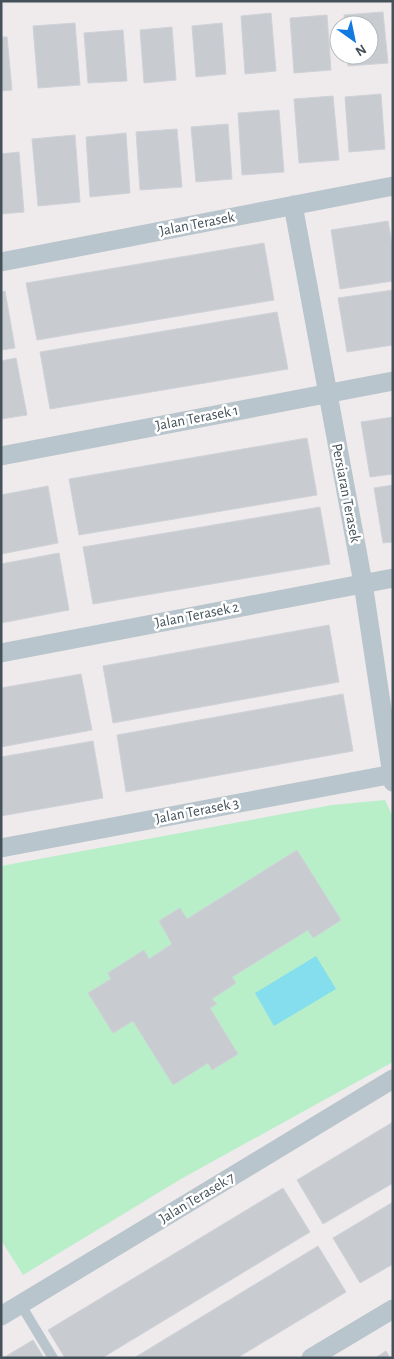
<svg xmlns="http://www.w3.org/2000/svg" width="394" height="1359" viewBox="0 0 394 1359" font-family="'Alegreya Sans',sans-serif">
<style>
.green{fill:#b8efc9}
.water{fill:#84deed}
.building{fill:#c8ccd1;stroke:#cfd2d8}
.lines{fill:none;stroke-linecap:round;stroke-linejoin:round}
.lane{stroke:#b9c5cc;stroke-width:10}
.street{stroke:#b9c5cc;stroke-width:19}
.labels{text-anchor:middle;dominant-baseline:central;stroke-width:5;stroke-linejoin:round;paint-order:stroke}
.street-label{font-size:15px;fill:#445159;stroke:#fff}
</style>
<rect width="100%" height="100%" fill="#efebec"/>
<!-- green -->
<path class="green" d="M385,800L393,817V1062L181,1179L23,1275L1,1240V866L332,805Z"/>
<!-- water -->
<path class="water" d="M316,956L336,989L274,1026L255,993Z"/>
<!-- building -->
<path class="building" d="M383,12L388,63L348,66L347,55H369V25H345L344,15Z
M271,13L276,71L245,74L241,16Z
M327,15L331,70L294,73L290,18Z
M75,23L80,85L38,88L33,26Z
M222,23L226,74L196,77L192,26Z
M172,27L176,80L144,83L140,30Z
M123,30L127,81L88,83L84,33Z
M1,37H7L12,90L1,91Z
M381,94L385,149L349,152L345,97Z
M333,96L339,160L299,163L294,99Z
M279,110L284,172L242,175L238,113Z
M228,124L232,179L196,182L191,127Z
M177,129L182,187L140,190L136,132Z
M126,133L130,193L90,197L86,137Z
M75,135L80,202L38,206L32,139Z
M19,152L24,212L1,214V154Z
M388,221L393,250V281L340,289L331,230Z
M264,243L274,300L37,340L26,283Z
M393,290V345L347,352L338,298Z
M5,291L15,348L1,350V292Z
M277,312L288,369L50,409L40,352Z
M16,358L27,415L1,419V361Z
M393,417V474L370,477L361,422Z
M307,438L317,495L79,535L69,479Z
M393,485V542L383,543L374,488Z
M48,486L58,543L1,554V495Z
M320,507L330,564L93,604L83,547Z
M59,553L69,610L1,623V564Z
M329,625L339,682L113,723L103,666Z
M81,674L92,730L1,747V688Z
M343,694L353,751L126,792L117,735Z
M93,741L103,798L1,816V757Z
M297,850L341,920L313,938L308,930L232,977L236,983L212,999L217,1004L210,1008L238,1054L212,1070L208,1063L173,1085L133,1021L113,1033L88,993L111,979L108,973L144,950L149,959L172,944L159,921L180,908L187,919Z
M393,1122V1183L323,1224L297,1180Z
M283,1188L310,1232L102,1358H65L48,1330Z
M393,1202V1264L360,1283L333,1238Z
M318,1246L346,1292L237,1358H134Z
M33,1340L44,1358H3Z
M386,1351L390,1358H375Z"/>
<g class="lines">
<!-- lane -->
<path class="lane" d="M21,1305L53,1358"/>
<!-- street -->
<path class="street" d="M293,205L363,583L393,782
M1,262L393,186
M1,456L393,381
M1,653L393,578
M1,848L393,774
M1,1316L393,1079
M311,1358L393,1309"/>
</g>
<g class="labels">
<!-- street labels -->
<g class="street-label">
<text transform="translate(197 224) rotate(-11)">Jalan Terasek</text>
<text transform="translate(197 418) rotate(-11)">Jalan Terasek 1</text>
<text transform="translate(346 493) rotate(79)">Persiaran Terasek</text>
<text transform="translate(197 615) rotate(-11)">Jalan Terasek 2</text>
<text transform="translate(197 811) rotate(-11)">Jalan Terasek 3</text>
<text transform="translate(197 1198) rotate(-31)">Jalan Terasek 7</text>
</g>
</g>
<!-- border -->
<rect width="394" height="1359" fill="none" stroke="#445159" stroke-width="5"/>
<!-- north arrow -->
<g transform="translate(354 40) rotate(147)"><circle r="24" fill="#ffffff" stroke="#b4b9bd"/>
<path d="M0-4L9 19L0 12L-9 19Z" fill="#157adf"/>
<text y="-8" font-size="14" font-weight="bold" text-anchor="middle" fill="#445159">N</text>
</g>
</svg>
